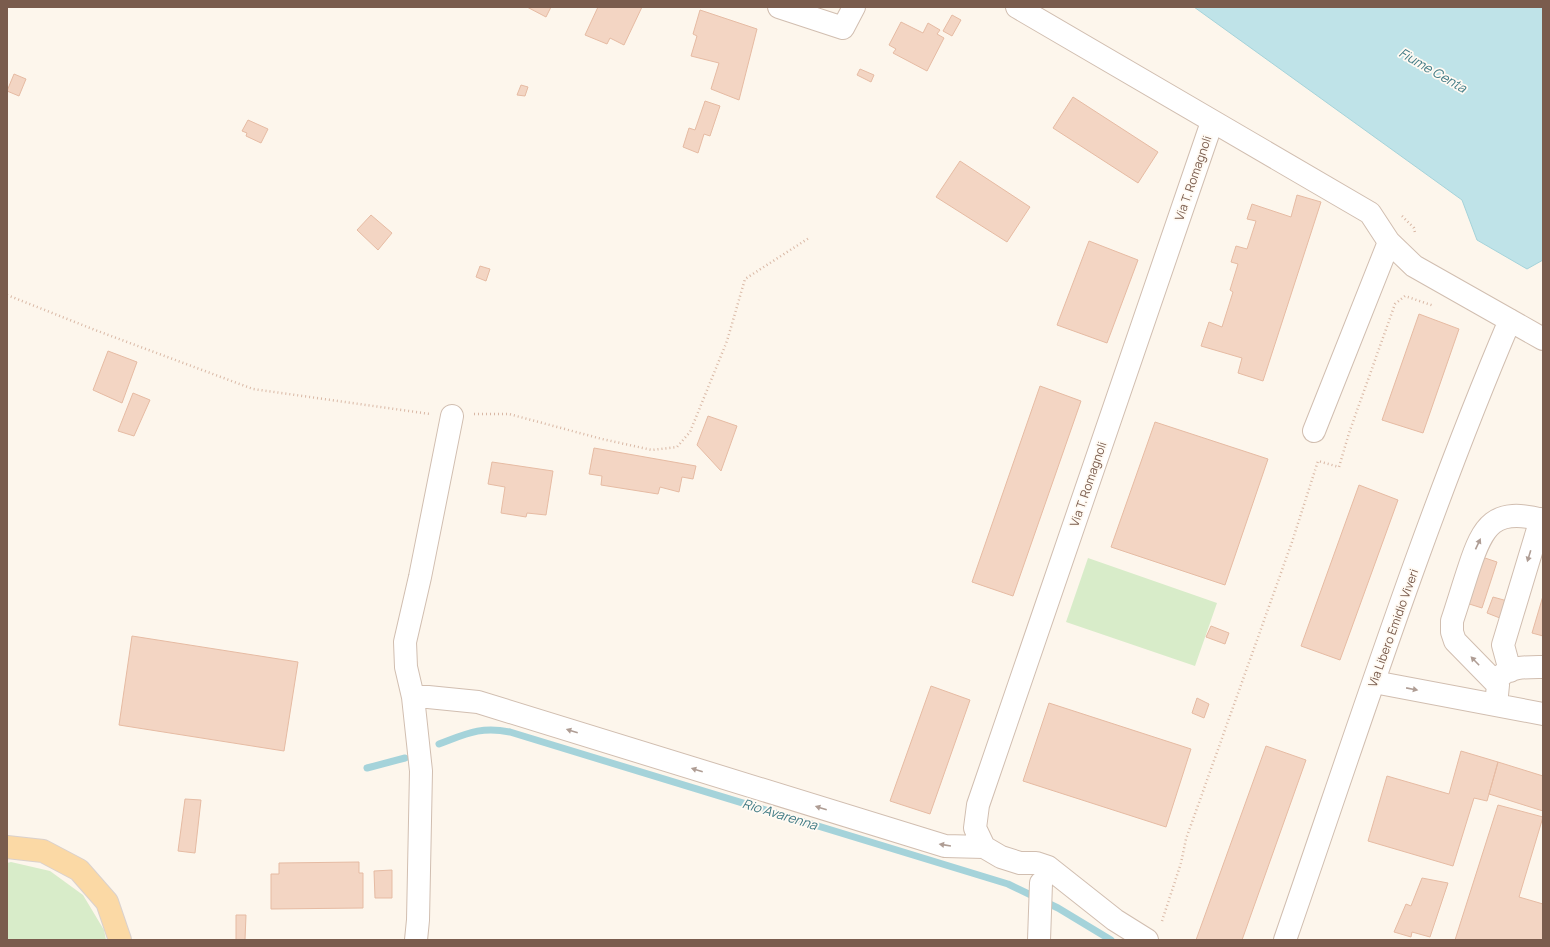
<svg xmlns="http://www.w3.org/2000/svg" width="1550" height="947" viewBox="0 0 1550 947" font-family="Manrope,sans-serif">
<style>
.green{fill:#d8ecc9}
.water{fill:#bfe3e8;stroke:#a5d3da}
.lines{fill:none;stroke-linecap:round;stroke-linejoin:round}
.stream{stroke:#a5d3da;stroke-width:7}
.building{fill:#f3d5c3;stroke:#e6bba3}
.minor-casing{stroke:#d1beb0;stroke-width:24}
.major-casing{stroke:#dad1cd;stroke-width:24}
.path{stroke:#d9b8a5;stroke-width:2.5;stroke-dasharray:1 3;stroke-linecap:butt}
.minor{stroke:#fff;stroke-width:22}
.major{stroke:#fbd9a5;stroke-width:22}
.oneway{fill:#af9d94}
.labels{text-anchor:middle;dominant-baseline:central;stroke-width:3.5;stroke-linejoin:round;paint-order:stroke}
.street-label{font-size:12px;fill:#7a5c4d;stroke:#fffaf3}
.water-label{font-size:13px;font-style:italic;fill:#437c86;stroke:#fffaf3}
</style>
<rect width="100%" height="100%" fill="#fdf6ec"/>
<!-- green -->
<path class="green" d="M1088,558L1217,603L1195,666L1066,622Z
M11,862L50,871L83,895L104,930L106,940H7V863Z"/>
<!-- water -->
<path class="water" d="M1194,7H1543V260L1527,269L1477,240L1462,200Z"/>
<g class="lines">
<!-- stream -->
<path class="stream" d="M439,744C466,734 480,726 510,732L1008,884L1058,908L1111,940
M367,768L405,758"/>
</g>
<!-- building -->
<path class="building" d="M527,7H551L546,17Z
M598,7H642L624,45L610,38L607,44L585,35Z
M700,10L757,29L739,100L711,89L719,63L691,56L697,36L693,34Z
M952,15L961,20L952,36L943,31Z
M901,22L923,33L928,23L940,30L937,34L944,38L927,71L893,53L896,49L889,45Z
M860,69L874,75L871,82L857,75Z
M14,74L26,79L19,96L7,91Z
M521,85L528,87L525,96L517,95Z
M1073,97L1158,152L1138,183L1053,128Z
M705,101L720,106L710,136L704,134L698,153L683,147L689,128L695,130Z
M248,120L268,129L261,143L246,136L247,133L242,131Z
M960,161L1030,207L1007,242L936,197Z
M1297,195L1321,202L1263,381L1238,373L1242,358L1201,346L1209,322L1222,327L1233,292L1230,290L1238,264L1231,262L1236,246L1247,249L1256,221L1247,219L1252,204L1291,217Z
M371,215L392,233L378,250L357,230Z
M1089,241L1138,260L1107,343L1057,325Z
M480,266L490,269L486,281L476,277Z
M1419,314L1459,329L1423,433L1382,420Z
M108,351L137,362L122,403L93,390Z
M1040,386L1081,401L1013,596L972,582Z
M133,393L150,400L134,436L118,431Z
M708,416L737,426L721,471L697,445Z
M1155,422L1268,459L1225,585L1111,547Z
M594,448L696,466L693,479L682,477L679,492L660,487L658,494L601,485L602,476L589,474Z
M492,462L553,471L546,515L527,513L526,517L501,513L505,487L488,484Z
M1359,485L1398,500L1340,660L1301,646Z
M1479,556L1497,562L1482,608L1463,602Z
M1543,596V636L1532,633Z
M1493,597L1511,602L1505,620L1487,613Z
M1211,626L1229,633L1225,644L1206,637Z
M132,636L298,662L284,751L119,725Z
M931,686L970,700L930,814L890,801Z
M1197,698L1209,704L1204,718L1192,713Z
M1049,703L1191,749L1166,827L1023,781Z
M1266,746L1306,760L1242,940H1196Z
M1461,751L1498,762L1487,801L1474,798L1453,866L1368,841L1387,776L1449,794Z
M1498,762L1543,776V811L1489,794Z
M185,799L201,800L195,853L178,851Z
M1498,805L1543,817L1519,897L1543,904V940H1455Z
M359,862V873H363V908L271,909V874H279V863Z
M392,870V898H375L374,871Z
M1422,878L1448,883L1430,937L1412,932L1411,937L1394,932L1406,904L1411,906Z
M236,915H246L245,940H236Z"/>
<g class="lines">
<!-- minor casing -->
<g class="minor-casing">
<path id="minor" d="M779,7L843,28L854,7
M1017,7L1370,213L1389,242L1414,266L1543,339
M1314,431L1389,242
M1510,671L1503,645L1541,519
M1499,678C1508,666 1529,667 1543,667
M1374,682L1543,714
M413,697H428L478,702L945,846L984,847L1001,857L1020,863H1036L1048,867L1115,920L1147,940
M1496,705L1498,685L1455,641L1452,632V621C1458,603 1463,586 1469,568C1483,525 1494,507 1543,520
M984,847L975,828L978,805L1212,122
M416,940L418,920L421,771L413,697L406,667L405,642L420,577L452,416
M1039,940L1041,883
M1285,940C1357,732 1424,522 1510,320"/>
</g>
<!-- major casing -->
<g class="major-casing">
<path id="major" d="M7,847L43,851L79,870L107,902L120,940"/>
</g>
<!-- path -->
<path class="path" d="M1402,216L1414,228L1415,233
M7,295L95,330L253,389L430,414
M474,414H509L602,439L652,450L677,447L690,432L727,341L745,279L809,238
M1162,921L1181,863L1186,839L1292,542L1318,461L1339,467L1349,433L1395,304L1405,296L1434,306"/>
<!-- minor -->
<use href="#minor" class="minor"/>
<!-- major -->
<use href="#major" class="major"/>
</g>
<!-- one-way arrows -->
<defs><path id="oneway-solid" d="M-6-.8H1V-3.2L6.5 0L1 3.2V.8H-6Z"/></defs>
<g class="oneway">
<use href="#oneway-solid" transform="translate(1478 544) rotate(-65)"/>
<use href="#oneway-solid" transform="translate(1529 556) rotate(107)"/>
<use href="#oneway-solid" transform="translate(1475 661) rotate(-134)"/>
<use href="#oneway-solid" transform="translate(1412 689) rotate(11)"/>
<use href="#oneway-solid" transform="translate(572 731) rotate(-163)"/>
<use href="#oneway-solid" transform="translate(697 770) rotate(-163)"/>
<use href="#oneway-solid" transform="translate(821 808) rotate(-163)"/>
<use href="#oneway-solid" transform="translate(945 845) rotate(-171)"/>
</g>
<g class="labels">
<!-- street labels -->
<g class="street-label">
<text transform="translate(1193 178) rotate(-71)">Via T. Romagnoli</text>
<text transform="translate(1088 484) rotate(-71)">Via T. Romagnoli</text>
<text transform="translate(1393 628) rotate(-70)">Via Libero Emidio Viveri</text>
</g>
<!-- water labels -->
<g class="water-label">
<text transform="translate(1433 70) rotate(30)">Fiume Centa</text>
<text transform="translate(780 814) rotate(17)">Rio Avarenna</text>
</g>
</g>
<!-- border -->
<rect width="1550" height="947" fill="none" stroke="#7a5c4d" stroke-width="16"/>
</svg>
